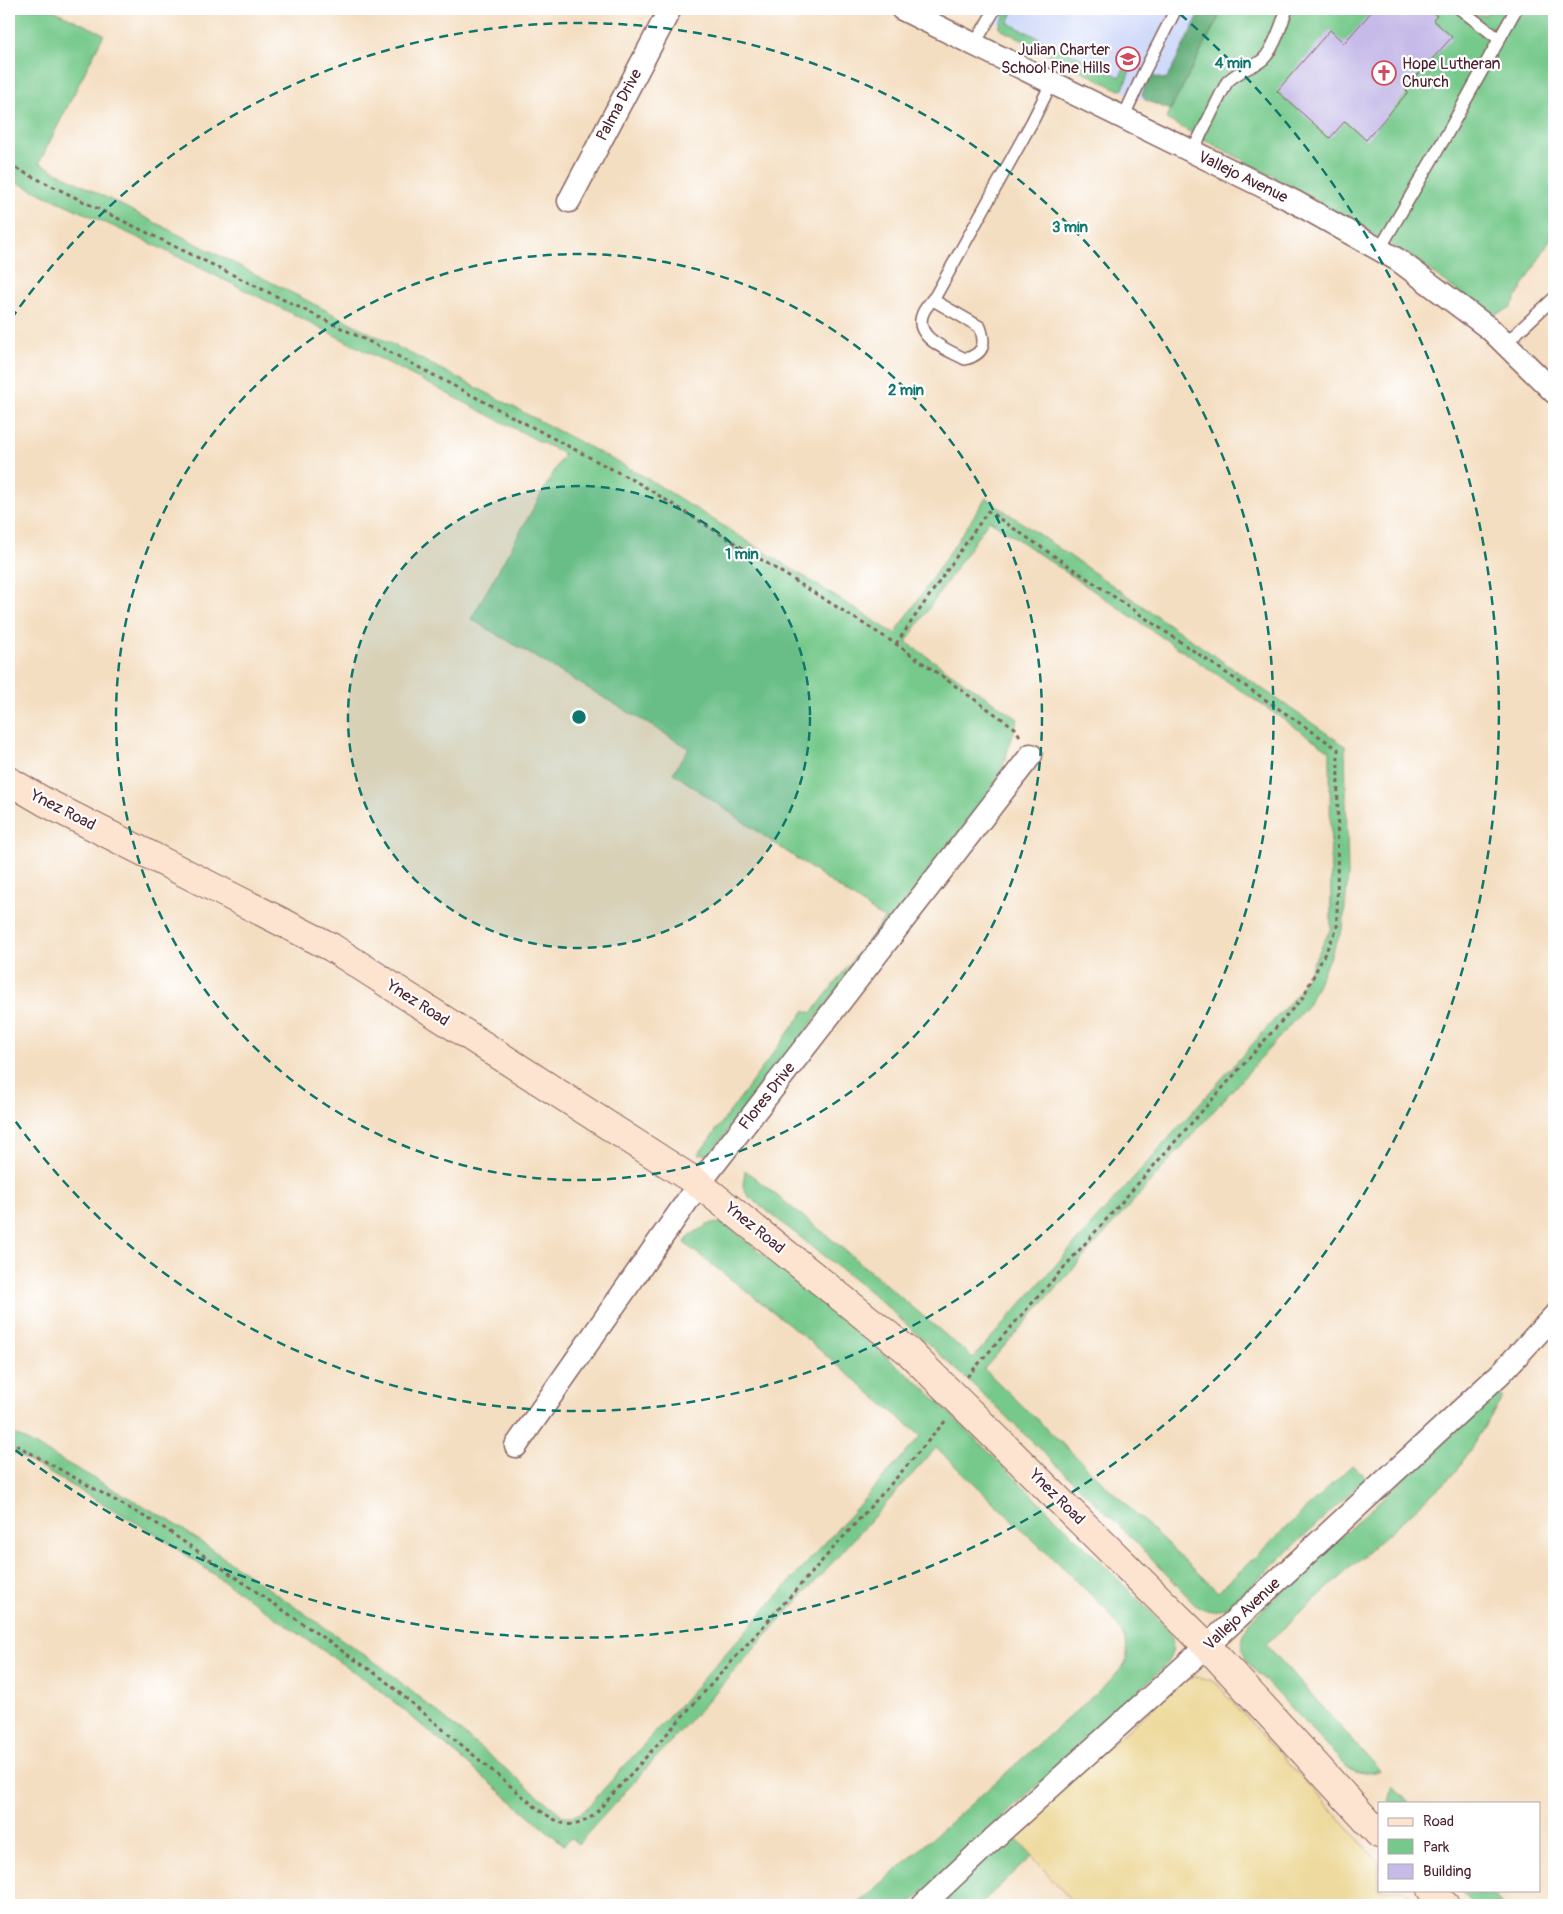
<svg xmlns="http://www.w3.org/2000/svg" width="1563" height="1914" viewBox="0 0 1563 1914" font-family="Pangolin,sans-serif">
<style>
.built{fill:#d0daf9}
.green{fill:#76c98b;stroke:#60745b}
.forest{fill:#60ad77;stroke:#556651}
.sand{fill:#eeda9e;stroke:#9c7c64}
.building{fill:#c6bbe8}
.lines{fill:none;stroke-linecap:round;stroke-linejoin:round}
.service-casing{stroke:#866260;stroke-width:14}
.minor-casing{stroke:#866260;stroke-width:25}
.secondary-casing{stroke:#866260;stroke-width:30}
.path{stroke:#866260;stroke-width:3;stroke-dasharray:4 4;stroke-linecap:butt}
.service{stroke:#fff;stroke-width:11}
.minor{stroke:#fff;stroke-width:22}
.secondary{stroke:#fde4d1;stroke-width:28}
.ring{fill:none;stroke:#0f766e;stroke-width:2.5;stroke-dasharray:9 6}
.labels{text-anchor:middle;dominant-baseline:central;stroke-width:4.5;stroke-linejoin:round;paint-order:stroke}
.poi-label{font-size:16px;fill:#4a1f2b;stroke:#fff;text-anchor:end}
.street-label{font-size:16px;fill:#4a1f2b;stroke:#fff}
.centre{fill:#0f766e;stroke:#fff;stroke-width:2.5}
.ring-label{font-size:15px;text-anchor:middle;font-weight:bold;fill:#0f766e;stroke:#fff;stroke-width:4.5;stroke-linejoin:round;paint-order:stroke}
</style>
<rect width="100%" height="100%" fill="#fff"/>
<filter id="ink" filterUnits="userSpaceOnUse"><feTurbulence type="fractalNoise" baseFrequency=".02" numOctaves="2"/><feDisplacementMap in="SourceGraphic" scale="10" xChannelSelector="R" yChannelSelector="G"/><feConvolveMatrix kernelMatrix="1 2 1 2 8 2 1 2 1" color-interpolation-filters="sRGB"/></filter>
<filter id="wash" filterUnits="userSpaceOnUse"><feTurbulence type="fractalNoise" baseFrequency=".0096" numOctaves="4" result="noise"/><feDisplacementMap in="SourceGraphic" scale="20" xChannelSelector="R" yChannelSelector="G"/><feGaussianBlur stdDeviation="1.12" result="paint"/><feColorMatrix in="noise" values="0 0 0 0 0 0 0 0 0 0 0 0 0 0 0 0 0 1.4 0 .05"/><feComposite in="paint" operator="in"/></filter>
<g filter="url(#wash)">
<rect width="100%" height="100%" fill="#f4dec1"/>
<!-- built -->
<path class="built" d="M962,9H1223L1170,110L1119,90L1000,29V24L975,12L972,14Z"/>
<!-- green -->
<path class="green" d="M9,9H51L104,34L39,163L491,395L647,478L895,634L986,498L1345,746L1348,875L1343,928L1308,1005L984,1369L1218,1592L1352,1465L1366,1478L1232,1604C1216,1612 1212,1614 1196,1605L1129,1535L966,1378L876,1297L748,1196L743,1186L745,1170L835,1242L973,1358L1298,993L1331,928L1330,751L989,520L906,642L1018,719L1002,769L988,796L710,1154L698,1155L805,1010L812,1013L884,919L673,773L689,748L471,619L564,454L313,324L152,244L9,179Z
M1008,9H1014L1008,23L1120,77L1125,65L1129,64L1132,65L1123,89L1119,90L1000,29V24Z
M1223,9H1470L1478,15H1486L1491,9H1554V233L1510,309L1490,316L1412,257L1293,187L1166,119Z
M711,1223L726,1224L923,1387L1151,1612C1169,1631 1181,1639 1166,1665L909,1905H857L1112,1679C1116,1674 1122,1669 1125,1663C1133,1644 1116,1624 1106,1609L936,1448L578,1844L571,1838L564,1845L381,1691L156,1534L9,1450V1431L169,1520L382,1667L563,1816H574L584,1811L921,1436L789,1324L684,1243L692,1234Z
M1496,1394L1503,1397L1456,1472L1266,1644L1380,1771C1367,1774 1359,1774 1347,1767L1247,1662C1240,1645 1241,1637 1250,1621L1487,1401Z
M1392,1785L1409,1803H1390L1389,1797Z
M1012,1833L1032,1856L979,1905H936Z
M1460,1890H1488L1502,1905H1474Z"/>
<!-- forest -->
<path class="forest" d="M1202,9H1223L1170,110L1145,100L1142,94L1149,78L1153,76L1162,79L1167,78Z"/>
<!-- sand -->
<path class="sand" d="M1195,1677C1216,1679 1220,1686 1232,1702L1379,1862V1890H1404L1418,1905H1075L1012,1833L1181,1683Z"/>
<g id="blocks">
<!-- building -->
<path class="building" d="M1374,9H1428L1437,16L1433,20L1452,37L1405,89L1408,92L1366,140L1345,121L1330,138L1277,91L1330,30L1344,43Z"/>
</g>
</g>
<g filter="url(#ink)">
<use href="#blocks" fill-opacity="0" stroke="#866260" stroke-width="1"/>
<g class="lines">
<!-- service casing -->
<g class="service-casing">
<path id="service" d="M1460,9L1499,39
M974,45L995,9
M1123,118L1144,72L1176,9
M1192,152L1227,82C1238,71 1248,69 1261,61C1273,53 1282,23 1287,9
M1379,250L1447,134L1516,9
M933,300L980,327C986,344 984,354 965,359C948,350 910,337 924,311C927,306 932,300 936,295L1032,122L1052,82
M1505,344L1554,298"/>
</g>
<!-- minor casing -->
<g class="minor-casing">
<path id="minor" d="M902,9L1295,202L1398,260L1490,329L1554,392
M569,201L670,9
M516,1446L699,1184L1031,755
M923,1905L993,1839L1207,1646L1501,1373L1554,1316"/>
</g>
<!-- secondary casing -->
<g class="secondary-casing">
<path id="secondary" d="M9,781L45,802L331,947L699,1184L908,1351L1207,1646L1379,1834
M1431,1890L1445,1905"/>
</g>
<!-- path -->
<path class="path" d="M9,165L384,349L642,485L896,644L1015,728L1021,738
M896,644L988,511L1338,749L1337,929L1303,997L966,1378
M9,1441L161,1526L383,1679L539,1810C561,1824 571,1832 594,1815L898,1476L947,1419"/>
<!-- service -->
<use href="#service" class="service"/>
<!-- minor -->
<use href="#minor" class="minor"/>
<!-- secondary -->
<use href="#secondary" class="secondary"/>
</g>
</g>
<!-- distance rings -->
<circle cx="579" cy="717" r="231" fill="#0f766e" fill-opacity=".12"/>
<g class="ring">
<circle cx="579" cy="717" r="231"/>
<circle cx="579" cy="717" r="463"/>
<path d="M11 319A694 694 0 1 1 11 1115"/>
<path d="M1180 14A925 925 0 0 1 10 1446"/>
</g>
<!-- icons -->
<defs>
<g id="school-ring" transform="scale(1.25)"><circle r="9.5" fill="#fff" stroke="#d1495b" stroke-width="1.5"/><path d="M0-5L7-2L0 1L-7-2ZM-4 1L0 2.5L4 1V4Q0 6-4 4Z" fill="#d1495b"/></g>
<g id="church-ring" transform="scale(1.25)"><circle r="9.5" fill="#fff" stroke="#d1495b" stroke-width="1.5"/><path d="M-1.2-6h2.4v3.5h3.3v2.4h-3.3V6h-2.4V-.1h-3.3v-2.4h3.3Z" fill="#d1495b"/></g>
</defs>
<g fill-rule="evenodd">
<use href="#school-ring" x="1128" y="59"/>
<use href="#church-ring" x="1384" y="73"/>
</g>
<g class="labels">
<!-- poi labels -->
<g class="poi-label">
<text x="1110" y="50">Julian Charter<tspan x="1110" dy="18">School Pine Hills</tspan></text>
<text x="1402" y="64" text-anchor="start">Hope Lutheran<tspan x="1402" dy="18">Church</tspan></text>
</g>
<!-- street labels -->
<g class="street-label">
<text transform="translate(619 105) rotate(-62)">Palma Drive</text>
<text transform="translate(1243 177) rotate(26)">Vallejo Avenue</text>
<text transform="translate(63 810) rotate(27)">Ynez Road</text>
<text transform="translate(418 1003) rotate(33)">Ynez Road</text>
<text transform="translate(767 1096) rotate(-52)">Flores Drive</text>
<text transform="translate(755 1228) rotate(39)">Ynez Road</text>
<text transform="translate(1057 1497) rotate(45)">Ynez Road</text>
<text transform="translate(1242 1614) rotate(-43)">Vallejo Avenue</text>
</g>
</g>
<circle cx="579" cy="717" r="8" class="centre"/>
<g class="ring-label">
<text x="1233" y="68">4 min</text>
<text x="1070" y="232">3 min</text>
<text x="906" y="395">2 min</text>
<text x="742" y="559">1 min</text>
</g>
<!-- margin -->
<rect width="1563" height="1914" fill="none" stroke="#fff" stroke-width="30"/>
<!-- legend -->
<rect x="1378" y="1802" width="162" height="90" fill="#ffffff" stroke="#b7a5aa"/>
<rect x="1388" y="1818" width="25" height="8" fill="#fde4d1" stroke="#b7a5aa"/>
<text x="1423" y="1826" font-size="15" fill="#4a1f2b">Road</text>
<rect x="1388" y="1839" width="25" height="15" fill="#76c98b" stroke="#b7a5aa"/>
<text x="1423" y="1852" font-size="15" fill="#4a1f2b">Park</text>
<rect x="1388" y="1864" width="25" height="15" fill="#c6bbe8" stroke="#b7a5aa"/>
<text x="1423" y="1876" font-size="15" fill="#4a1f2b">Building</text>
</svg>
